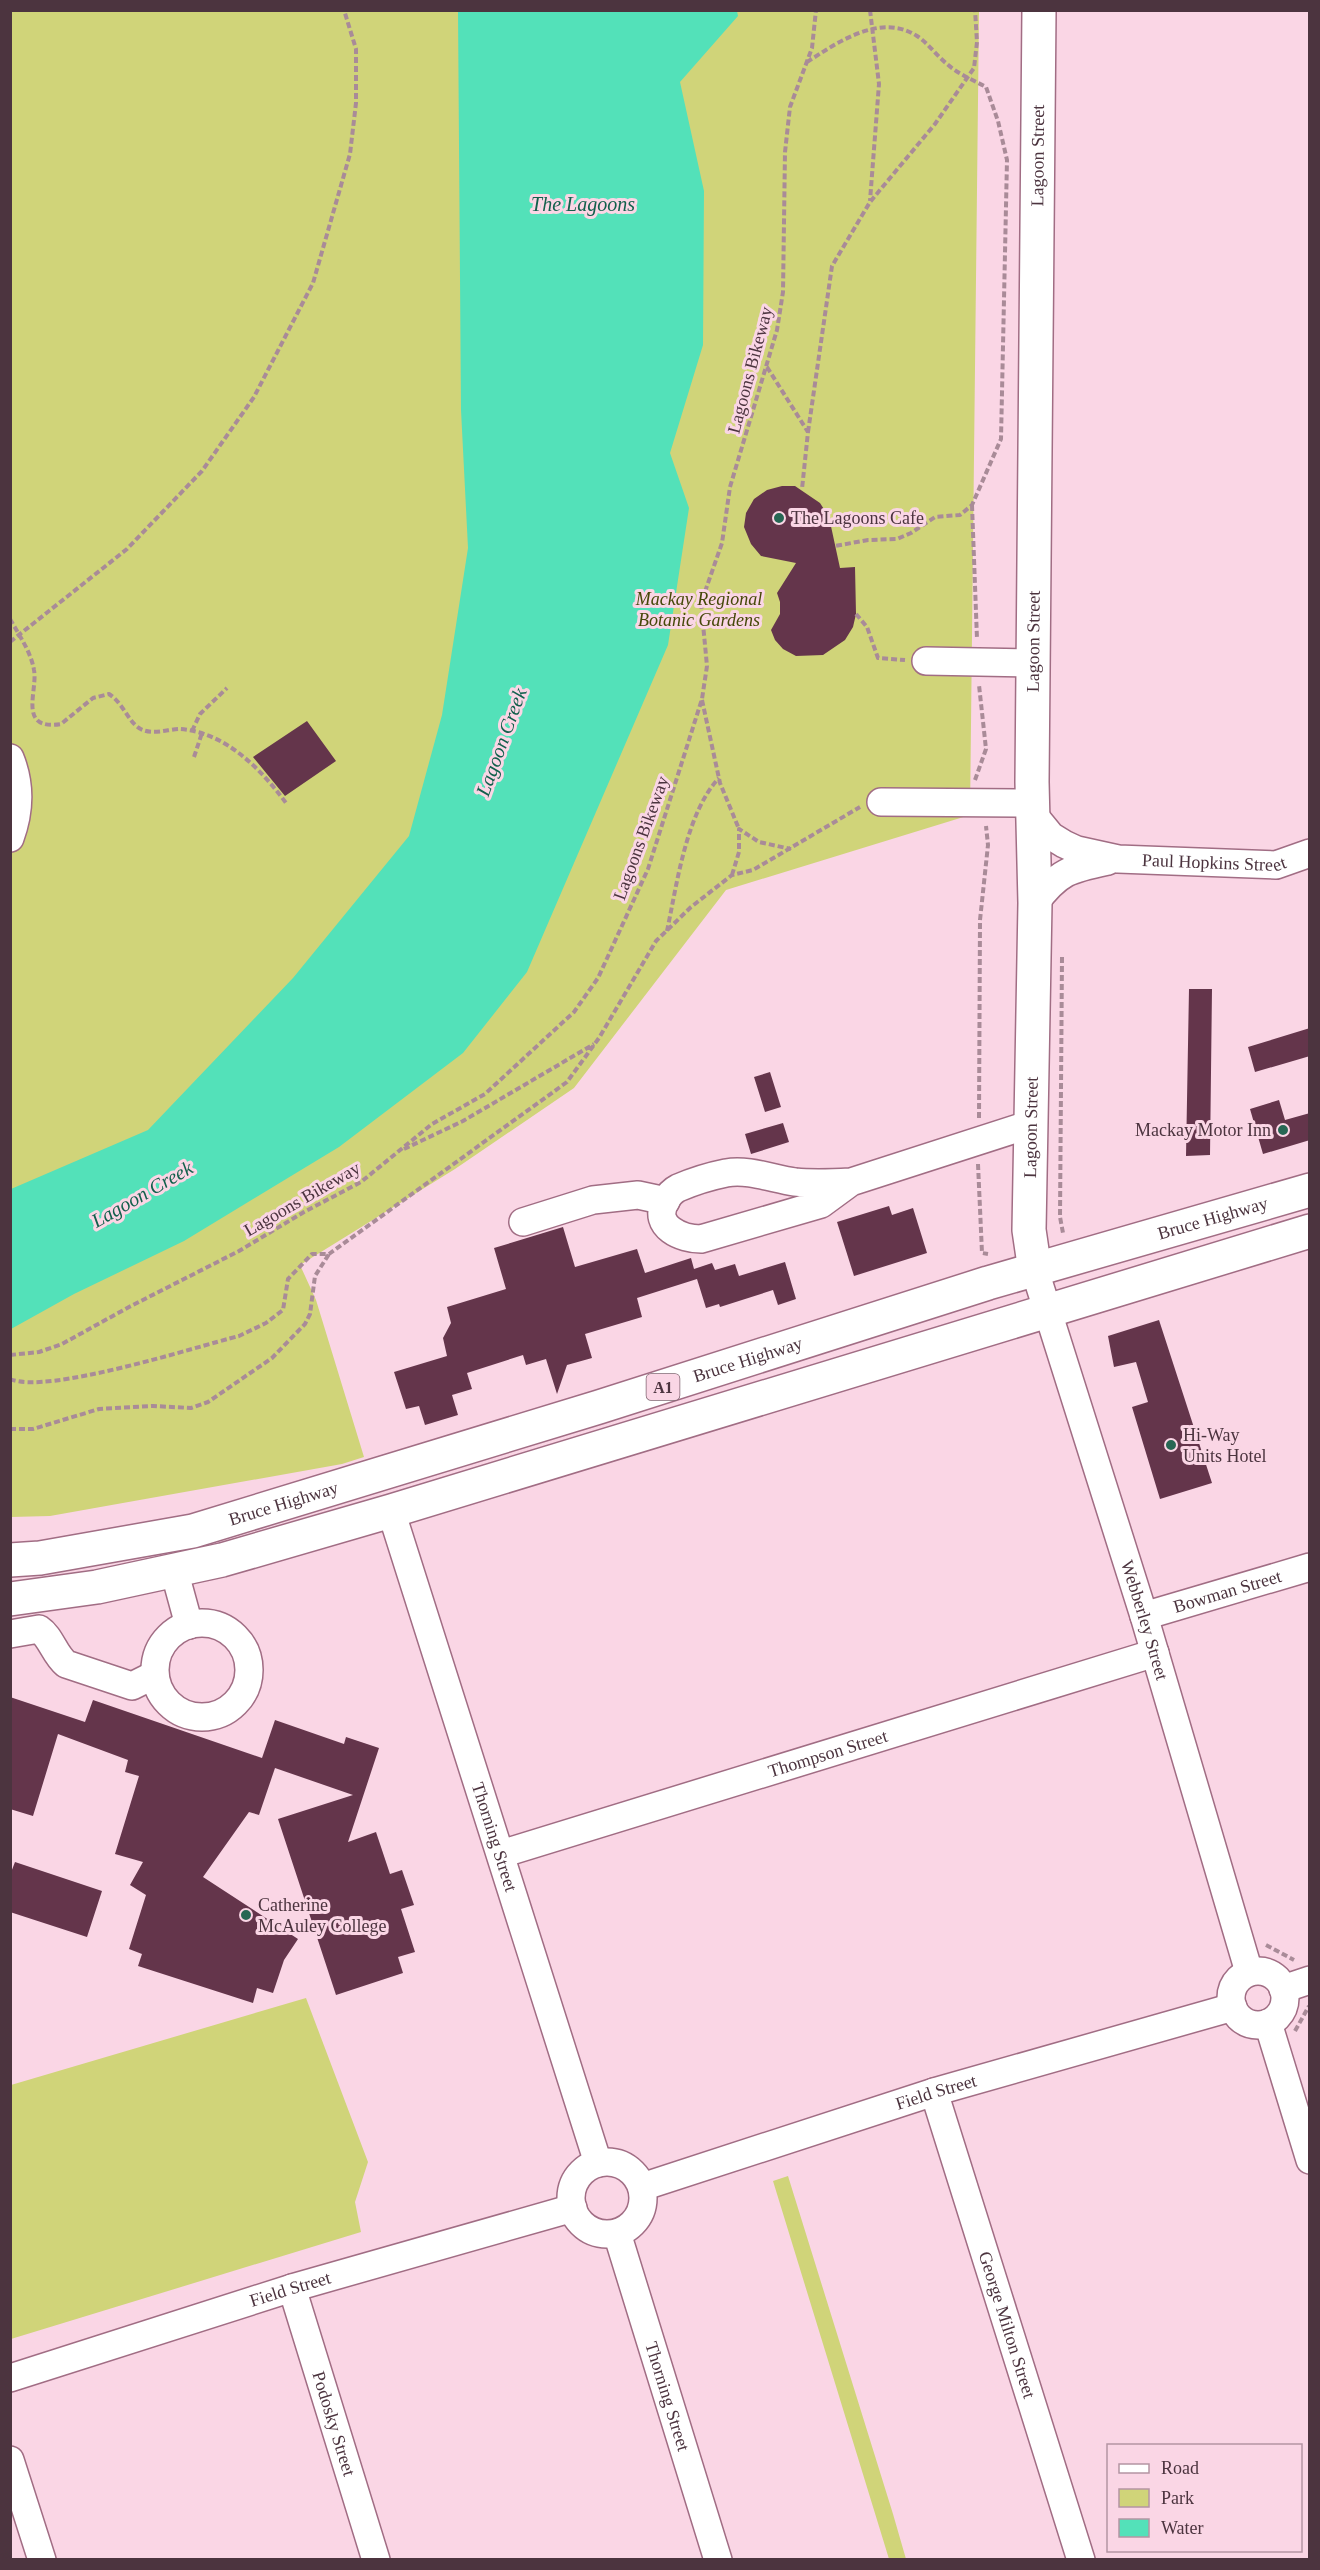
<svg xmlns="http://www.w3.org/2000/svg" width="1320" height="2570" viewBox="0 0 1320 2570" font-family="Georgia,serif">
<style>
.green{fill:#d0d479}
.water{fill:#53e1b9}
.building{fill:#64354b}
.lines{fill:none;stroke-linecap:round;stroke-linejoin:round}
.minor-casing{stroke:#a16d84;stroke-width:30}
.major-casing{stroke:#a16d84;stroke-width:36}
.highway-casing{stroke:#a16d84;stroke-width:36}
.path{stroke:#a98b98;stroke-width:4;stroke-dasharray:6 3;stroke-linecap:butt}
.minor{stroke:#fff;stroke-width:27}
.major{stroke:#fff;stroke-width:33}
.highway{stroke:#fff;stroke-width:33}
.poi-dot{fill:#276754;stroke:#fad6e5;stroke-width:2}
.labels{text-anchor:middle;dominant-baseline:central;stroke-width:6;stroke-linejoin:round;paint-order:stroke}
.shield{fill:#fad6e5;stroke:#806571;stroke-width:1.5}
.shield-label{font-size:16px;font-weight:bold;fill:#4c343f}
.street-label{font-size:18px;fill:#4c343f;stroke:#fad6e5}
.poi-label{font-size:18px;fill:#4c343f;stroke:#fad6e5;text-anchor:start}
.park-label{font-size:18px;font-style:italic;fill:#464809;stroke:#fad6e5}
.water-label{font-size:20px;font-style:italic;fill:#12604c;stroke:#fad6e5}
</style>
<rect width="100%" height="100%" fill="#fad6e5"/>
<!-- green -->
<path class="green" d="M10,11H979L970,815L726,890L574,1088L455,1169L300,1265L316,1300L364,1457L342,1464L50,1516L11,1517Z
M306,1998L368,2162L355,2202L361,2232L11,2339V2085Z
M788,2176L893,2514L906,2559H889L773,2181Z"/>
<!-- water -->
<path class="water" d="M458,11H737L738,16L680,82L704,191L703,345L670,453L689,508L668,645L527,972L463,1053L339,1147L184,1241L74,1294L11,1329V1189L148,1130L293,978L409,836L442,715L468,548L461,410Z"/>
<!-- building -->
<path class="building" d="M782,486H795L820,503L829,517L840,568L855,567L856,614L853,627L845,640L823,655L796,656L783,649L775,640L771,630L780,614V602L777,593L796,563L761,556L751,544L744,527L746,513L754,499L767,490Z
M307,721L336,761L285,796L253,757Z
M1189,989H1212L1210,1155L1186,1156Z
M1310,1028V1056L1255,1072L1248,1047Z
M770,1072L781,1107L765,1112L754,1077Z
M1279,1100L1285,1120L1310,1113V1140L1263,1154L1250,1109Z
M783,1123L789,1142L751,1154L745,1134Z
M889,1206L892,1215L913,1208L927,1253L854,1276L837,1222Z
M563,1227L575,1267L637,1249L645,1273L691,1258L694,1269L712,1263L715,1270L735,1264L739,1276L785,1262L796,1299L778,1305L773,1290L720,1307L719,1304L706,1308L697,1279L637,1298L642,1317L585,1334L592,1358L567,1365L557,1394L546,1359L526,1365L523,1355L467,1373L472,1389L452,1395L458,1415L425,1425L419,1406L406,1409L394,1372L447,1356L443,1338L451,1323L447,1307L506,1289L494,1248Z
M1159,1320L1212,1483L1160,1499L1132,1407L1148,1402L1136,1362L1114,1367L1108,1336Z
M10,1697L85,1722L93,1700L262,1758L275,1720L344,1744L346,1737L379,1748L348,1842L376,1832L390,1874L402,1870L414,1905L401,1909L415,1952L398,1957L403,1973L336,1995L278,1819L353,1795L275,1768L259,1815L249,1812L203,1877L298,1939L284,1960L273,1993L257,1988L253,2003L138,1966L142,1954L129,1949L146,1895L130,1885L143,1862L115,1854L139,1776L125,1772L128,1760L58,1734L33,1816L10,1809Z
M15,1862L102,1891L87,1937L10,1912V1875Z"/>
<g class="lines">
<!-- minor casing -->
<g class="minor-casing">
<g id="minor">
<path d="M926,661L1035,663"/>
<path d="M10,758C21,785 20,811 10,838"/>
<path d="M881,802L1033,803"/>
<path id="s1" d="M1033,814L1051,836L1064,844L1077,850L1118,859L1276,865L1310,853"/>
<path d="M1035,903C1059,871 1070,869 1108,861"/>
<path d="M851,1182L821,1204L701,1239C682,1239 652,1227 665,1202C668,1196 672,1191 678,1188C692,1182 711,1176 726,1173C749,1169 773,1179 795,1182C814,1184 832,1183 851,1182L1031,1124"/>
<path d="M523,1222L593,1200L638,1195L666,1201"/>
<path id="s2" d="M1035,1271L1144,1616L1249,1972"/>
<path id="s3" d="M391,1511L598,2163"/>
<path d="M174,1570L189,1625"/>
<path id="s4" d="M1144,1616L1310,1567"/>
<circle cx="202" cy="1670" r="47"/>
<path d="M10,1634L39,1629C51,1637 54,1654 66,1664L132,1686L154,1675"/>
<path id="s5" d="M501,1854L1155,1653"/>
<circle cx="1258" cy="1998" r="27"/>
<path d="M1283,1989L1310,1980"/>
<path d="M1268,2023L1310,2160"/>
<path id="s6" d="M934,2092L1081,2560"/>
<circle cx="607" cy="2198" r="36"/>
<path id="s7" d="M642,2187L934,2092L1233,2007"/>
<path id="s8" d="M617,2233L718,2560"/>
<path id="s9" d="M292,2288L376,2560"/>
<path id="s10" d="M10,2378L292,2288L573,2208"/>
<path d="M10,2460L42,2560"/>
</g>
</g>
<!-- major casing -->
<g class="major-casing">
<g id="major">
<path id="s11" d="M1035,1271L1029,1230L1035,903L1032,782L1039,10"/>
</g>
</g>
<!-- highway casing -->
<g class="highway-casing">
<g id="highway">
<path id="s12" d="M10,1560L40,1558L193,1531L599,1407L988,1283L1310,1190"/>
<path d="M10,1599L97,1587L222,1560L391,1511L1310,1231"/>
</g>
</g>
<!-- path -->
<path class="path" d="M870,10L879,84L870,201
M807,62C837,43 880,12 917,36C928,43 936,55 947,64C958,74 973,80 986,87L998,121L1007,160L1001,439L972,505L960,515L935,517L911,533L897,539L868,540L835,546
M767,367L808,432L802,489
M808,432L832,266L870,202L935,124L974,68L977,42L975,10
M972,505L977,639
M856,614L867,627L878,658L905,660
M10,619C19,635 31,652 34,670C38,691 17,731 61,724L93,698L109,694C123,703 128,721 139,728C151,736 168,729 180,729C225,732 261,769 286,803
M10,642L127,549L202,471L254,397L313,283L350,154L356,103V49L344,10
M702,700L720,783L739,829
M192,731L200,714L227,688
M194,757L202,733
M975,780L986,749L979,685
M732,875L739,852V829L759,842L791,849
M667,931C677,884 686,813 719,778
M1062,957L1060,1217L1063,1233
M979,1118L980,920L988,845L986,826
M404,1149L463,1121L594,1044
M978,1164L982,1253L988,1254
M10,1355L39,1352L62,1344L129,1307L239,1251L304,1212L361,1182L432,1124L485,1094L574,1012L598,978L648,869L702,699L707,666L701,603L722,543L730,487L777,330L783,292L785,152L790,107L812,48L816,10
M10,1379C47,1395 195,1347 239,1336L266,1323L283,1310L288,1279L312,1254H329L567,1082L599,1038L656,941L691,907L732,875L753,870L860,807
M10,1429H33L99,1409L153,1406L191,1408L208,1402L272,1358L305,1324L310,1314L315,1276L329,1254
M1266,1945L1294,1960
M1295,2031L1309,2006"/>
<!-- minor -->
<use href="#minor" class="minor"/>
<!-- major -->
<use href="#major" class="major"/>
<!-- highway -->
<use href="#highway" class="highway"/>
</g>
<!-- markers -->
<g class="poi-dot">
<circle cx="779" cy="518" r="6"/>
<circle cx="1283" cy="1130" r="6"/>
<circle cx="1171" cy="1445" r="6"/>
<circle cx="246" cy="1915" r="6"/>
</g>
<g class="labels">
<!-- shield labels -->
<rect class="shield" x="646.5" y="1374" width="33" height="26" rx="4.5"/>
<g class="shield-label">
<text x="663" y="1387">A1</text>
</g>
<!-- street labels -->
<g class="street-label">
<text stroke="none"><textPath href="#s11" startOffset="1116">Lagoon Street</textPath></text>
<text transform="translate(750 370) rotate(-75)">Lagoons Bikeway</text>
<text stroke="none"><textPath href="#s11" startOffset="630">Lagoon Street</textPath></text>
<text transform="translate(641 838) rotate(-70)">Lagoons Bikeway</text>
<text stroke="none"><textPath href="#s1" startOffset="196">Paul Hopkins Street</textPath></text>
<text stroke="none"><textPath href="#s11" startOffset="144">Lagoon Street</textPath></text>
<text transform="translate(302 1199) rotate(-30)">Lagoons Bikeway</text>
<text stroke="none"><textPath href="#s12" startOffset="1252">Bruce Highway</textPath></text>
<text stroke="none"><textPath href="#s12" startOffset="766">Bruce Highway</textPath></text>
<text stroke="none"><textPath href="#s12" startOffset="280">Bruce Highway</textPath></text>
<text stroke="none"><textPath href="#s4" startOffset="87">Bowman Street</textPath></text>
<text stroke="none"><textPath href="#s2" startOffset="366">Webberley Street</textPath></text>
<text stroke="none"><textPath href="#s5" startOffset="342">Thompson Street</textPath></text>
<text stroke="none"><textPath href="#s3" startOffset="342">Thorning Street</textPath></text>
<text stroke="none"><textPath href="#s7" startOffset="309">Field Street</textPath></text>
<text stroke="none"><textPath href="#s10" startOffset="294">Field Street</textPath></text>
<text stroke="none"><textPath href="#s6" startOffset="244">George Milton Street</textPath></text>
<text stroke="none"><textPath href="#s8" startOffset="171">Thorning Street</textPath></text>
<text stroke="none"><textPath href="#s9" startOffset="142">Podosky Street</textPath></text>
</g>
<!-- poi labels -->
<g class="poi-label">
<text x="791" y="518">The Lagoons Cafe</text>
<text x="1271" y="1130" text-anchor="end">Mackay Motor Inn</text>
<text x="1183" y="1435">Hi-Way<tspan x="1183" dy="21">Units Hotel</tspan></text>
<text x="258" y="1905">Catherine<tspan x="258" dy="21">McAuley College</tspan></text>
</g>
<!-- park labels -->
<g class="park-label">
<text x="699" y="599">Mackay Regional<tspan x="699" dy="21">Botanic Gardens</tspan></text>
</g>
<!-- water labels -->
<g class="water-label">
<text x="583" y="204">The Lagoons</text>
<text transform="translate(501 742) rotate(-70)">Lagoon Creek</text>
<text transform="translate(142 1194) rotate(-30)">Lagoon Creek</text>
</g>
</g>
<!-- border -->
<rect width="1320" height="2570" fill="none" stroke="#4c343f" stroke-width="24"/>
<!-- legend -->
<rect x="1107" y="2444" width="195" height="108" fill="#fad6e5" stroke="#b495a3" stroke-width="1.5"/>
<rect x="1119" y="2464" width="30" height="9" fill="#ffffff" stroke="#b495a3" stroke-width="1.5"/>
<text x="1161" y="2474" font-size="18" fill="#4c343f">Road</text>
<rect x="1119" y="2489" width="30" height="18" fill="#d0d479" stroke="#b495a3" stroke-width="1.5"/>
<text x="1161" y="2504" font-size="18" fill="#4c343f">Park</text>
<rect x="1119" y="2519" width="30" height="18" fill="#53e1b9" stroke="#b495a3" stroke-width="1.5"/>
<text x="1161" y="2534" font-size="18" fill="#4c343f">Water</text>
</svg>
